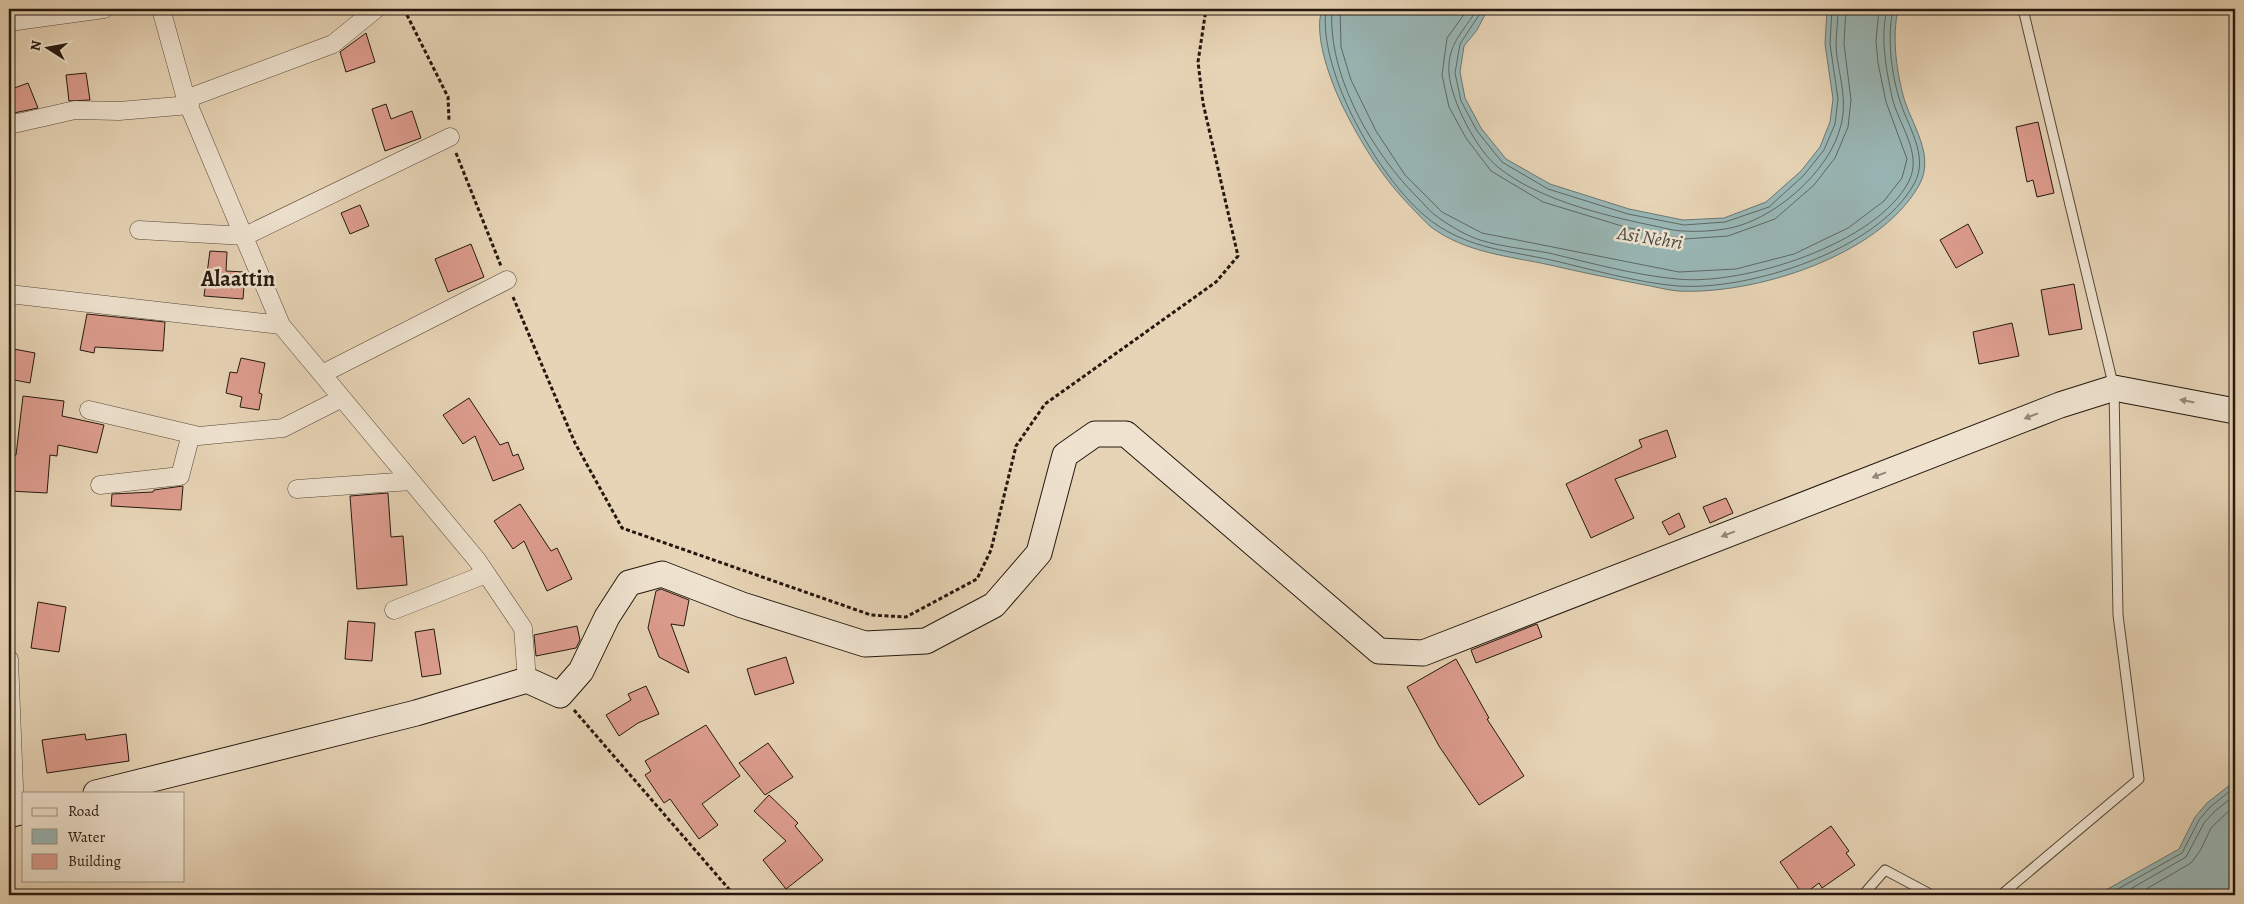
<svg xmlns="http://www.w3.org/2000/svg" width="2244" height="904" viewBox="0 0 2244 904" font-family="Alegreya,serif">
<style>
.water{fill:#99b7b6;stroke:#6a7773}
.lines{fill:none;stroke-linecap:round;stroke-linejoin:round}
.shore{stroke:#5e6862;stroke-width:1}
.building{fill:#de9d8f;stroke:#24180e}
.lane-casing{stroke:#554738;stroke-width:11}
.street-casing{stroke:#554738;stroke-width:19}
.secondary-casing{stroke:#24180e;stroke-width:27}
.path{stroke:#24180e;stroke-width:3;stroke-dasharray:4 2.5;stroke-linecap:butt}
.lane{stroke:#efe3d0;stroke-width:9}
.street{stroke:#efe3d0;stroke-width:18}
.secondary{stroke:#efe3d0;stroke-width:25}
.oneway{fill:#948879}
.labels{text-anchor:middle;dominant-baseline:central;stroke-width:5;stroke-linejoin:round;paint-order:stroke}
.water-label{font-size:19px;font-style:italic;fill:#474840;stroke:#efe3d0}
.district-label{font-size:22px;font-weight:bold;fill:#24180e;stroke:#efe3d0}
</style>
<rect width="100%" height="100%" fill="#e7d4b6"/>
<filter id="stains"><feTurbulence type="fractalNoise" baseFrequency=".004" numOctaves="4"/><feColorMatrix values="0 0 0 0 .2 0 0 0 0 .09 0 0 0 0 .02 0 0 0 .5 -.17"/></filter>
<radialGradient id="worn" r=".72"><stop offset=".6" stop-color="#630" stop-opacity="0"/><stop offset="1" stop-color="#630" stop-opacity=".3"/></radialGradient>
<!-- water -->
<path class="water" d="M1322,9H1488L1477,30L1464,46L1460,72L1465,98L1481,128L1506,159L1550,184L1629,209L1683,220L1724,218L1766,202L1801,171L1820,147L1830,122L1833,99L1825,44L1827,9H1898C1892,37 1896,68 1903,95C1911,125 1937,156 1918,187C1878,256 1755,295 1678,291C1666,290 1653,286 1640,284C1610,278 1580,272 1550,265C1509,256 1466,253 1431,227C1425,222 1419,215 1414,210C1383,179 1362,145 1343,107C1331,82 1313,36 1322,9Z
M2235,781V891L2227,895H2097L2179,849L2195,817L2207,803Z"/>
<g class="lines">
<!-- shore -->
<path class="shore" d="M1326,9C1317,72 1383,187 1434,223C1471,249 1510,251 1551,260C1590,269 1639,283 1678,286C1749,291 1878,250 1914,184C1930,156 1907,126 1899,98C1891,71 1887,37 1893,9
M1332,9C1327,75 1373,154 1419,199C1425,205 1431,213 1439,218C1450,226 1467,236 1480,240C1502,247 1527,249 1549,253C1591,263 1634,275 1677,279C1743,286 1877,244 1909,181C1923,153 1898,124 1892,97C1886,68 1880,38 1887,9
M1340,9L1341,47L1351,80L1376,131L1405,175L1442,212L1482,233L1679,272L1736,269L1794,254L1848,228L1884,201L1902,178L1907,159L1886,102L1878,63L1876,41L1879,9
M1468,9L1447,38L1442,75L1449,107L1466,138L1491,171L1543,202L1625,227L1684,239L1728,236L1775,219L1814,185L1835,158L1848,127L1851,100L1844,44L1846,9
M1477,9C1464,32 1447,43 1449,73C1451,101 1477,151 1499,168C1538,199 1602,215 1650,225C1661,227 1673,231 1684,231C1697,232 1712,231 1725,229C1772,222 1830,172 1841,125C1848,99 1838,73 1836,47C1836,34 1838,21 1838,9
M1483,9L1460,44L1455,73L1461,101L1477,131L1502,162L1548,189L1628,214L1684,225L1725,222L1769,207L1804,175L1824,150L1835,124L1838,99L1830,44L1832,9
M2107,895L2182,853L2199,820L2210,807L2235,787
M2120,895L2186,857L2204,823L2215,811L2235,795
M2136,895L2191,863L2200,851L2211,828L2235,805"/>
</g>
<!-- building -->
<path class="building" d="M366,33L375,62L346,72L340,52Z
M86,73L90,100L69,101L66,75Z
M28,83L38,108L9,114V90Z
M386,104L391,119L412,111L421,138L385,151L372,109Z
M2038,122L2054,193L2037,197L2033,180L2027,182L2016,127Z
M360,205L369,226L350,234L341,213Z
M1968,224L1983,253L1956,268L1940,240Z
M471,244L484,277L448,292L435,259Z
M210,251L227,252L226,271L245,272L243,299L204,296Z
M2074,284L2082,329L2049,335L2041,290Z
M87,314L165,322L163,351L95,347L94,353L80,350Z
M2012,323L2019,356L1979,364L1973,332Z
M14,349L35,353L30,383L9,379Z
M241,358L265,363L259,393L262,394L259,410L240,407L242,397L226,393L230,372L237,373Z
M23,396L64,401L62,416L104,425L97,453L58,445L57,456L50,455L47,493L10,491L13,455H16Z
M469,398L500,445L508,442L513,456L518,454L524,469L493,481L475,436L463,444L443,415Z
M1667,430L1676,457L1615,479L1634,518L1591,538L1566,484L1642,447L1639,440Z
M183,486L181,510L111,506L112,494L153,492L154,490Z
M388,493L391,537L403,536L407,585L357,589L350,496Z
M1726,498L1733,513L1710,523L1703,507Z
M520,504L551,551L557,548L572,579L547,591L524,541L513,549L494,521Z
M1679,513L1685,527L1669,535L1662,522Z
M661,589L689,600L684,626L671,624L689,673L659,657L648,628L656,591Z
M38,602L66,607L59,652L31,648Z
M348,621L375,623L372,661L345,659Z
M1537,624L1542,637L1476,663L1471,650Z
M577,626L580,640L576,648L536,656L534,635Z
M434,629L441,674L422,677L415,632Z
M786,657L794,683L755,695L747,669Z
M1456,659L1489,718L1487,719L1524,776L1479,805L1439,746L1407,687Z
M646,686L659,714L638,723L619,736L606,715L631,700L628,694Z
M706,725L740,776L702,804L718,825L699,839L670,799L664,803L645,775L651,771L645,761Z
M85,734L86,740L126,734L129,761L47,773L42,740Z
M768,743L793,777L765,795L739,763Z
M769,795L798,823L795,826L823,860L786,889L763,860L786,841L754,811Z
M1831,826L1849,851L1846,853L1855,865L1822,888L1819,883L1803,895L1780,862Z"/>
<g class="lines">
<!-- lane casing -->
<g class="lane-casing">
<path id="lane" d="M1863,895L1885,870L1932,895
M2001,895L2139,779L2118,615L2114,388L2023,9"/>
</g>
<!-- street casing -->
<g class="street-casing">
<path id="street" d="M161,9L186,99L281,325L477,560L523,628L527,680
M9,22L104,9
M186,99L333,44L376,9
M9,125L75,110L119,111L190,105
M139,230L245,236L450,137
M9,294L281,325
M322,374L507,280
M89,410L199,436L283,428L342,398
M100,485L180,476L191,434
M297,489L411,481
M394,610L486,574
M9,659L15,813"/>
</g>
<!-- secondary casing -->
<g class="secondary-casing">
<path id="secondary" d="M96,793L416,713L527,680L560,695L581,671L607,617L629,583L662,574L742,605L865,644L926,641L994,605L1039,553L1065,455L1095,434H1126L1379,651L1423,653L2060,405L2114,388L2235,411
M9,815L24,811"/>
</g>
<!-- path -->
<path class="path" d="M404,9L448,97L449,120
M456,153L501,266
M513,297L575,443L622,528L871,615L906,617L977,579L991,550L1016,446L1045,404L1216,282L1238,256L1203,103L1198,62L1206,9
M574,710L734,895"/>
<!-- lane -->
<use href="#lane" class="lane"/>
<!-- street -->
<use href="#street" class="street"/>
<!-- secondary -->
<use href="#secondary" class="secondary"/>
</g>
<!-- one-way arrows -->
<defs><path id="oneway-solid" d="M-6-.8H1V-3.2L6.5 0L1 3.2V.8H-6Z" transform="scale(1.25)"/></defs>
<g class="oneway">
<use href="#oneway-solid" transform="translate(2187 401) rotate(-169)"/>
<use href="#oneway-solid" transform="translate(2031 416) rotate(159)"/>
<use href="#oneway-solid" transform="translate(1879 475) rotate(159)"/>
<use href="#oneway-solid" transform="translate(1728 534) rotate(159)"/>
</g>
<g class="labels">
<!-- water labels -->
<g class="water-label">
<text transform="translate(1650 238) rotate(9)">Asi Nehri</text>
</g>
<!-- district labels -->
<g class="district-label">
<text x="238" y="279">Alaattin</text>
</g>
</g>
<!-- margin -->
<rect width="2244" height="904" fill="none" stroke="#e7d4b6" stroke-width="30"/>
<rect x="10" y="10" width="2224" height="884" fill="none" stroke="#24180e" stroke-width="2.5"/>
<rect x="15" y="15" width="2214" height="874" fill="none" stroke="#24180e"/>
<!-- legend -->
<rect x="22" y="792" width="162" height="90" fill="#efe3d0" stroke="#9e9282"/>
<rect x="32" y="808" width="25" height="8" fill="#efe3d0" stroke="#9e9282"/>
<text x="68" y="816" font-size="15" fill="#24180e">Road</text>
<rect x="32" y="829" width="25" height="15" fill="#99b7b6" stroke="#9e9282"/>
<text x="68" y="842" font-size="15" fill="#24180e">Water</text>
<rect x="32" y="854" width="25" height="15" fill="#de9d8f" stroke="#9e9282"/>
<text x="68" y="866" font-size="15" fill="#24180e">Building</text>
<!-- north arrow -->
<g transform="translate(48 48) rotate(281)" stroke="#efe3d0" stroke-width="4" paint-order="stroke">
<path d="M0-4L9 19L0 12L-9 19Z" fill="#24180e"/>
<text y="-8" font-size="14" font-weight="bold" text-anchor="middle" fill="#24180e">N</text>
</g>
<rect width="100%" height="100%" filter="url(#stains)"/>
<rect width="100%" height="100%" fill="url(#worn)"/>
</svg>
